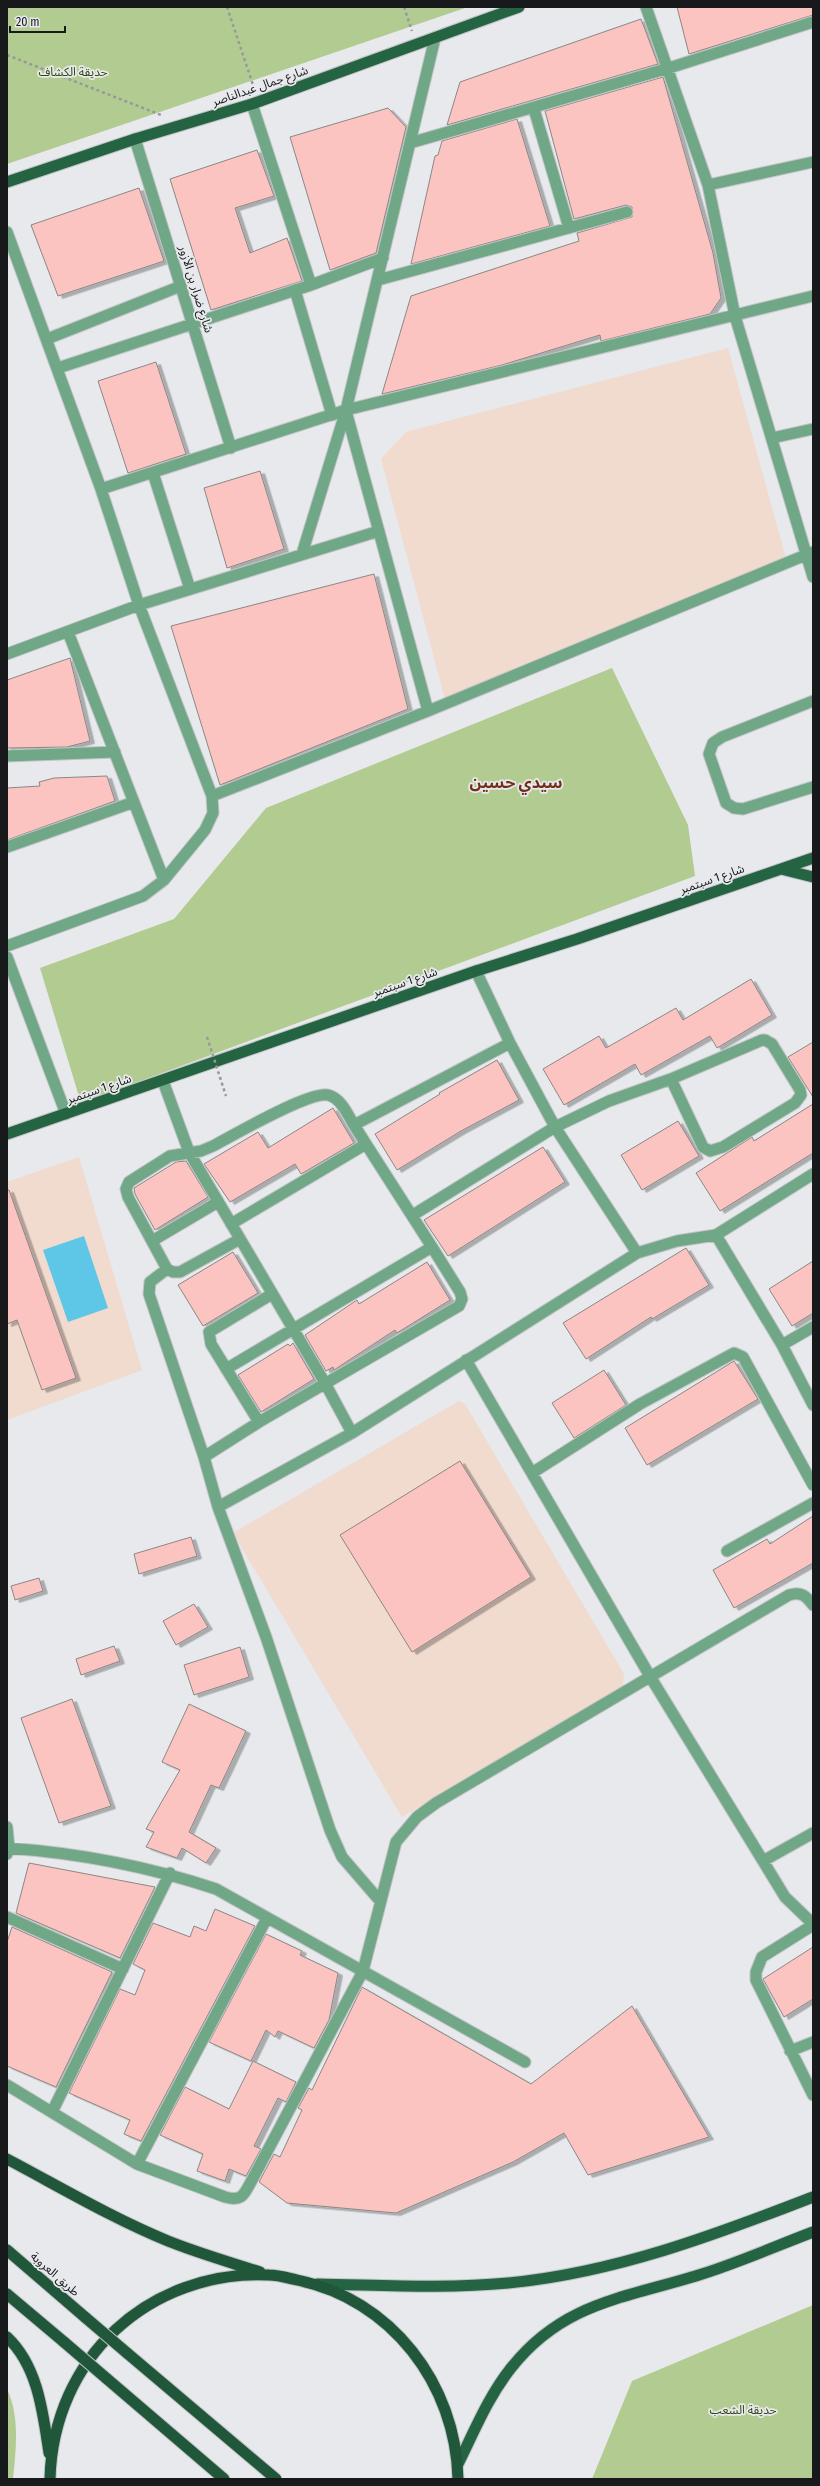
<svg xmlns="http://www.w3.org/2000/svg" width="820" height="2486" viewBox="0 0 820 2486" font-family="'Fira Sans Condensed','Noto Sans Arabic',sans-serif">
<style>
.education{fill:#f1dace}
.green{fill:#b2cb91}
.water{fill:#5ec6e7}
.building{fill:#fbc4c1;stroke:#8b8786;filter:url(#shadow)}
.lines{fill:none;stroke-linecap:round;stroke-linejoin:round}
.service-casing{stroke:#c2c4c6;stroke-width:13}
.minor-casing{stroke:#c2c4c6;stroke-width:13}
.primary-casing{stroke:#c2c4c6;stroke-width:13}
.trunk-casing{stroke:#c2c4c6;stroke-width:13}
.path{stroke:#97999b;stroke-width:2.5;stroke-dasharray:3 3;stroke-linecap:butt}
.service{stroke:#70a786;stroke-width:11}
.minor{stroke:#70a786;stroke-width:11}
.primary{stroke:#256443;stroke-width:11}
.trunk{stroke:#20573a;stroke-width:11}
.trunk-bridge-casing{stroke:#c2c4c6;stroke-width:13;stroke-linecap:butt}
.path-bridge{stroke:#97999b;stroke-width:2.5;stroke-dasharray:3 3;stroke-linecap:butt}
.trunk-bridge{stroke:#20573a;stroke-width:11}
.labels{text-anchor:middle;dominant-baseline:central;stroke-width:3.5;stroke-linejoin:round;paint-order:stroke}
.park-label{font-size:12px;fill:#334710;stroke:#e7e9ec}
.street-label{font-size:12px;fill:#18191a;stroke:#e7e9ec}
.district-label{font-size:16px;font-weight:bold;fill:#712e18;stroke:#e7e9ec}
</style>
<defs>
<filter id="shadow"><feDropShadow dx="4.5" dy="2.5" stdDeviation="0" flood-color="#0004"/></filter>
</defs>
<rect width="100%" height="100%" fill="#e7e9ec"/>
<!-- education -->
<path class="education" d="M728,348L787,562L445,699L381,459L406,432Z
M79,1157L142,1370L7,1420V1182Z
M459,1401L465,1404L624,1674L623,1685L618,1692L402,1817L233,1533Z"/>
<!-- green -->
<path class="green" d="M7,7H468L7,164Z
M612,668L688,825L695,876L81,1103L40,968L174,919L266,808Z
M813,2305V2479H592L632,2381Z
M7,2389C20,2416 16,2450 13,2479H7Z"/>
<!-- water -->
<path class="water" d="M84,1236L108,1308L68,1322L43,1250Z"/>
<!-- building -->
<path class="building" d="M677,7H813V15L689,54Z
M641,19L658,64L447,125L460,82Z
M663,77L713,253L721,298L710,314L601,341L600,335L502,365L382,394L411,296L579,241L577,233L632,217V207L626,205L574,219L545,111Z
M388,108L406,127L376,253L330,270L290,137Z
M517,119L550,226L411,264L435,156L438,155L442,141Z
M257,150L274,196L235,208L250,253L287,238L302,281L211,310L170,179Z
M139,188L164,261L58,296L31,225Z
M156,362L186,454L128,473L98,381Z
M260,471L284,549L227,568L204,488Z
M374,574L408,709L220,785L171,626Z
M70,658L90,741L67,747L7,748V680Z
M107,776L115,801L7,840V788L40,786L39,782L54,778Z
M751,979L772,1015L717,1048L710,1036L641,1075L635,1064L564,1105L543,1069L599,1036L606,1048L676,1008L683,1020Z
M813,1042V1097L788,1057Z
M497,1060L519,1100L461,1131L397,1170L375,1134L440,1094L439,1093Z
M813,1104V1153L720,1211L696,1173L752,1137L754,1141Z
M333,1108L354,1143L301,1174L295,1164L230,1202L204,1164L258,1132L268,1148Z
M678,1121L699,1156L642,1190L621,1155Z
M543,1147L565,1182L448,1256L424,1220Z
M186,1161L208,1197L155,1230L135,1194L134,1188L176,1162Z
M7,1190H9L76,1378L42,1390L17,1320L7,1324Z
M686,1248L709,1285L652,1319L651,1317L586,1359L563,1323Z
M233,1252L258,1293L203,1326L178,1285Z
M813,1261V1313L792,1326L769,1289Z
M427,1262L450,1300L397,1333L395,1330L334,1370L333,1367L326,1371L305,1335L357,1300L359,1304Z
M293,1343L314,1379L261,1412L238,1375L288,1344L290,1346Z
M734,1361L758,1399L647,1465L625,1428Z
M604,1370L626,1405L574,1438L552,1403Z
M460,1461L531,1577L412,1652L340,1535Z
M813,1516V1563L734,1608L713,1570L767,1539L770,1544Z
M191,1537L197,1556L139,1574L134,1554Z
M39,1578L43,1591L15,1600L11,1586Z
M194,1604L208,1627L176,1645L163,1621Z
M114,1646L120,1661L81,1675L76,1659Z
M240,1647L249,1677L194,1695L184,1665Z
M72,1699L111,1806L59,1823L21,1718Z
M189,1704L246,1731L219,1788L211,1785L189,1832L216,1848L206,1863L182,1848L177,1858L146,1847L154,1832L146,1829L180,1770L162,1762Z
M29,1863L155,1887L120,1958L16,1913Z
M215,1909L255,1926L141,2141L124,2134L130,2120L69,2093L120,1989L135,1995L145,1970L133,1964L153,1923L190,1937L194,1926L206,1931Z
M12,1927L112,1972L56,2087L7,2066V1942Z
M266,1934L302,1951L300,1955L338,1973L329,2020L314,2048L278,2031L275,2037L266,2030L251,2061L209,2042Z
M813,1947V1999L784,2017L763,1979Z
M362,1987L531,2084L632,2006L709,2137L588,2175L564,2133L513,2162L396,2213L287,2203L259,2182L274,2154L280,2157L302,2110L298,2108L309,2088L312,2090Z
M253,2061L296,2082L286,2102L278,2098L254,2146L261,2149L246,2176L229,2169L225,2181L197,2171L203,2154L160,2135L185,2087L229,2109Z"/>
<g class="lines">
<!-- service casing -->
<g class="service-casing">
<path id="service" d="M295,290L332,415
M47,339L181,286
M153,473L190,589
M813,701L722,737L713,743L709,754L726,803L734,808L743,809L813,787"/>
</g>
<!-- minor casing -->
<g class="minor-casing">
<path id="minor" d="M646,7L708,185L735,316L813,577
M252,104L311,285
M534,109L569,228
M135,139L231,448
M410,143L669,68L813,22
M708,185L813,162
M7,232L101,489L139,605L212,796
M378,280L627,212
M58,368L311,285L383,258
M346,411L428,711
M772,438L813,429
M101,489L346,410L813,296
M302,554L346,410L435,38
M68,632L164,880
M7,654L139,605L379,531
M7,756L115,752
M7,847L134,802
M7,946L143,896L164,880L205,830L213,813L212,796L428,711L813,552
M7,957L66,1114
M476,971L510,1043L555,1127L637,1253
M163,1081L189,1152L325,1383L352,1433L637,1253L677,1241L716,1235L782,1345L813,1405
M354,1125L366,1144
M413,1215L555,1127L609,1101L671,1079L762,1040H765L772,1044L800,1090L801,1095L795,1103L723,1147L710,1151L703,1147L671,1079
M716,1235L813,1174
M240,1239L180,1272H173L167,1269L128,1197L126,1189L129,1182L170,1156L201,1151L213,1146C234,1135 309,1091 328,1095C341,1098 348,1115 354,1125L510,1043
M152,1241L218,1202
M167,1269L150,1282L149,1294L204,1457L218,1507L266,1637L330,1830L342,1857L380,1901
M782,1345L813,1327
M466,1360L651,1678L763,1861L785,1897L813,1924
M226,1369L432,1247L366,1144L231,1224
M259,1422L211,1344L209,1332L214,1329L272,1294
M204,1457L259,1422L459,1306L462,1299L460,1292L432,1247
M532,1473L640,1404L734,1353L743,1357L813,1485
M218,1507L352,1433
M727,1551L813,1503
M7,1827L9,1848L7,1854
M7,1848C79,1853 147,1866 216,1889L525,2062
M763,1861L813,1833
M7,1917L123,1969
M813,1925L762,1957L756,1972V1980L813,2095
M790,2051L813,2042
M7,2085L137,2164L225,2197C243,2202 244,2194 252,2180L363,1971L396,1842L417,1817L436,1803L789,1595C801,1591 806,1596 813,1605
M52,2112L170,1873
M137,2164L267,1918"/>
</g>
<!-- primary casing -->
<g class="primary-casing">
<path id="primary" d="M7,182L135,139L252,104L519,7
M781,869L813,877
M7,1134L476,971L577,939L813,858
M317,2284C381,2285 445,2289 508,2283C614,2273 715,2235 813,2197
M458,2464C474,2432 488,2397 511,2368C564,2301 627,2298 702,2274C740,2262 776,2246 813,2232"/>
</g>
<!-- trunk casing -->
<g class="trunk-casing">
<path id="trunk" d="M7,2159C60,2187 112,2218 168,2241C198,2253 229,2262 260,2272
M7,2250L86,2318
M7,2294L64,2342
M7,2337C38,2366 43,2413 49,2453
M127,2353L276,2479
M106,2378L224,2479
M50,2479C53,2358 149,2270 269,2275C278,2275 288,2278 297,2280C391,2299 456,2384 458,2479"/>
</g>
<!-- path -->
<path class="path" d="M227,7L254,88
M404,7L412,31
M7,55L161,115"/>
<!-- service -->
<use href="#service" class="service"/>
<!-- minor -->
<use href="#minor" class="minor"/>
<!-- primary -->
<use href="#primary" class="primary"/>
<!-- trunk -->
<use href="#trunk" class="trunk"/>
<!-- trunk-bridge casing -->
<g class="trunk-bridge-casing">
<path id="trunk-bridge" d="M86,2318L127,2353
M64,2342L106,2378"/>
</g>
<!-- path-bridge -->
<path class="path-bridge" d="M207,1037L226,1096"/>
<!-- trunk-bridge -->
<use href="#trunk-bridge" class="trunk-bridge"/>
</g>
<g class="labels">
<!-- park labels -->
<g class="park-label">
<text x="73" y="72">حديقة الكشاف</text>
<text x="743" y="2410">حديقة الشعب</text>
</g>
<!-- street labels -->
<g class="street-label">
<text transform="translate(260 86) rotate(-19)">شارع جمال عبدالناصر</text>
<text transform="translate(196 289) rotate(73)">شارع ضرار بن الأزور</text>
<text transform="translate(712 879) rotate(-19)">شارع 1 سبتمبر</text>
<text transform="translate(405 982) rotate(-19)">شارع 1 سبتمبر</text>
<text transform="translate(99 1089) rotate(-19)">شارع 1 سبتمبر</text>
<text transform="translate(55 2274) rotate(41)">طريق العروبة</text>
</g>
<!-- district labels -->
<g class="district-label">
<text x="516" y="782">سيدي حسين</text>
</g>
</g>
<!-- border -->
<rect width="820" height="2486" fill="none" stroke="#18191a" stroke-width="16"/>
<!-- scale -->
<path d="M10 26v6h55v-6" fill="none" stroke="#18191a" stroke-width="2"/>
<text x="16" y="26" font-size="12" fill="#18191a" stroke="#e7e9ec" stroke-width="3" paint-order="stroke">20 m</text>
</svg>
